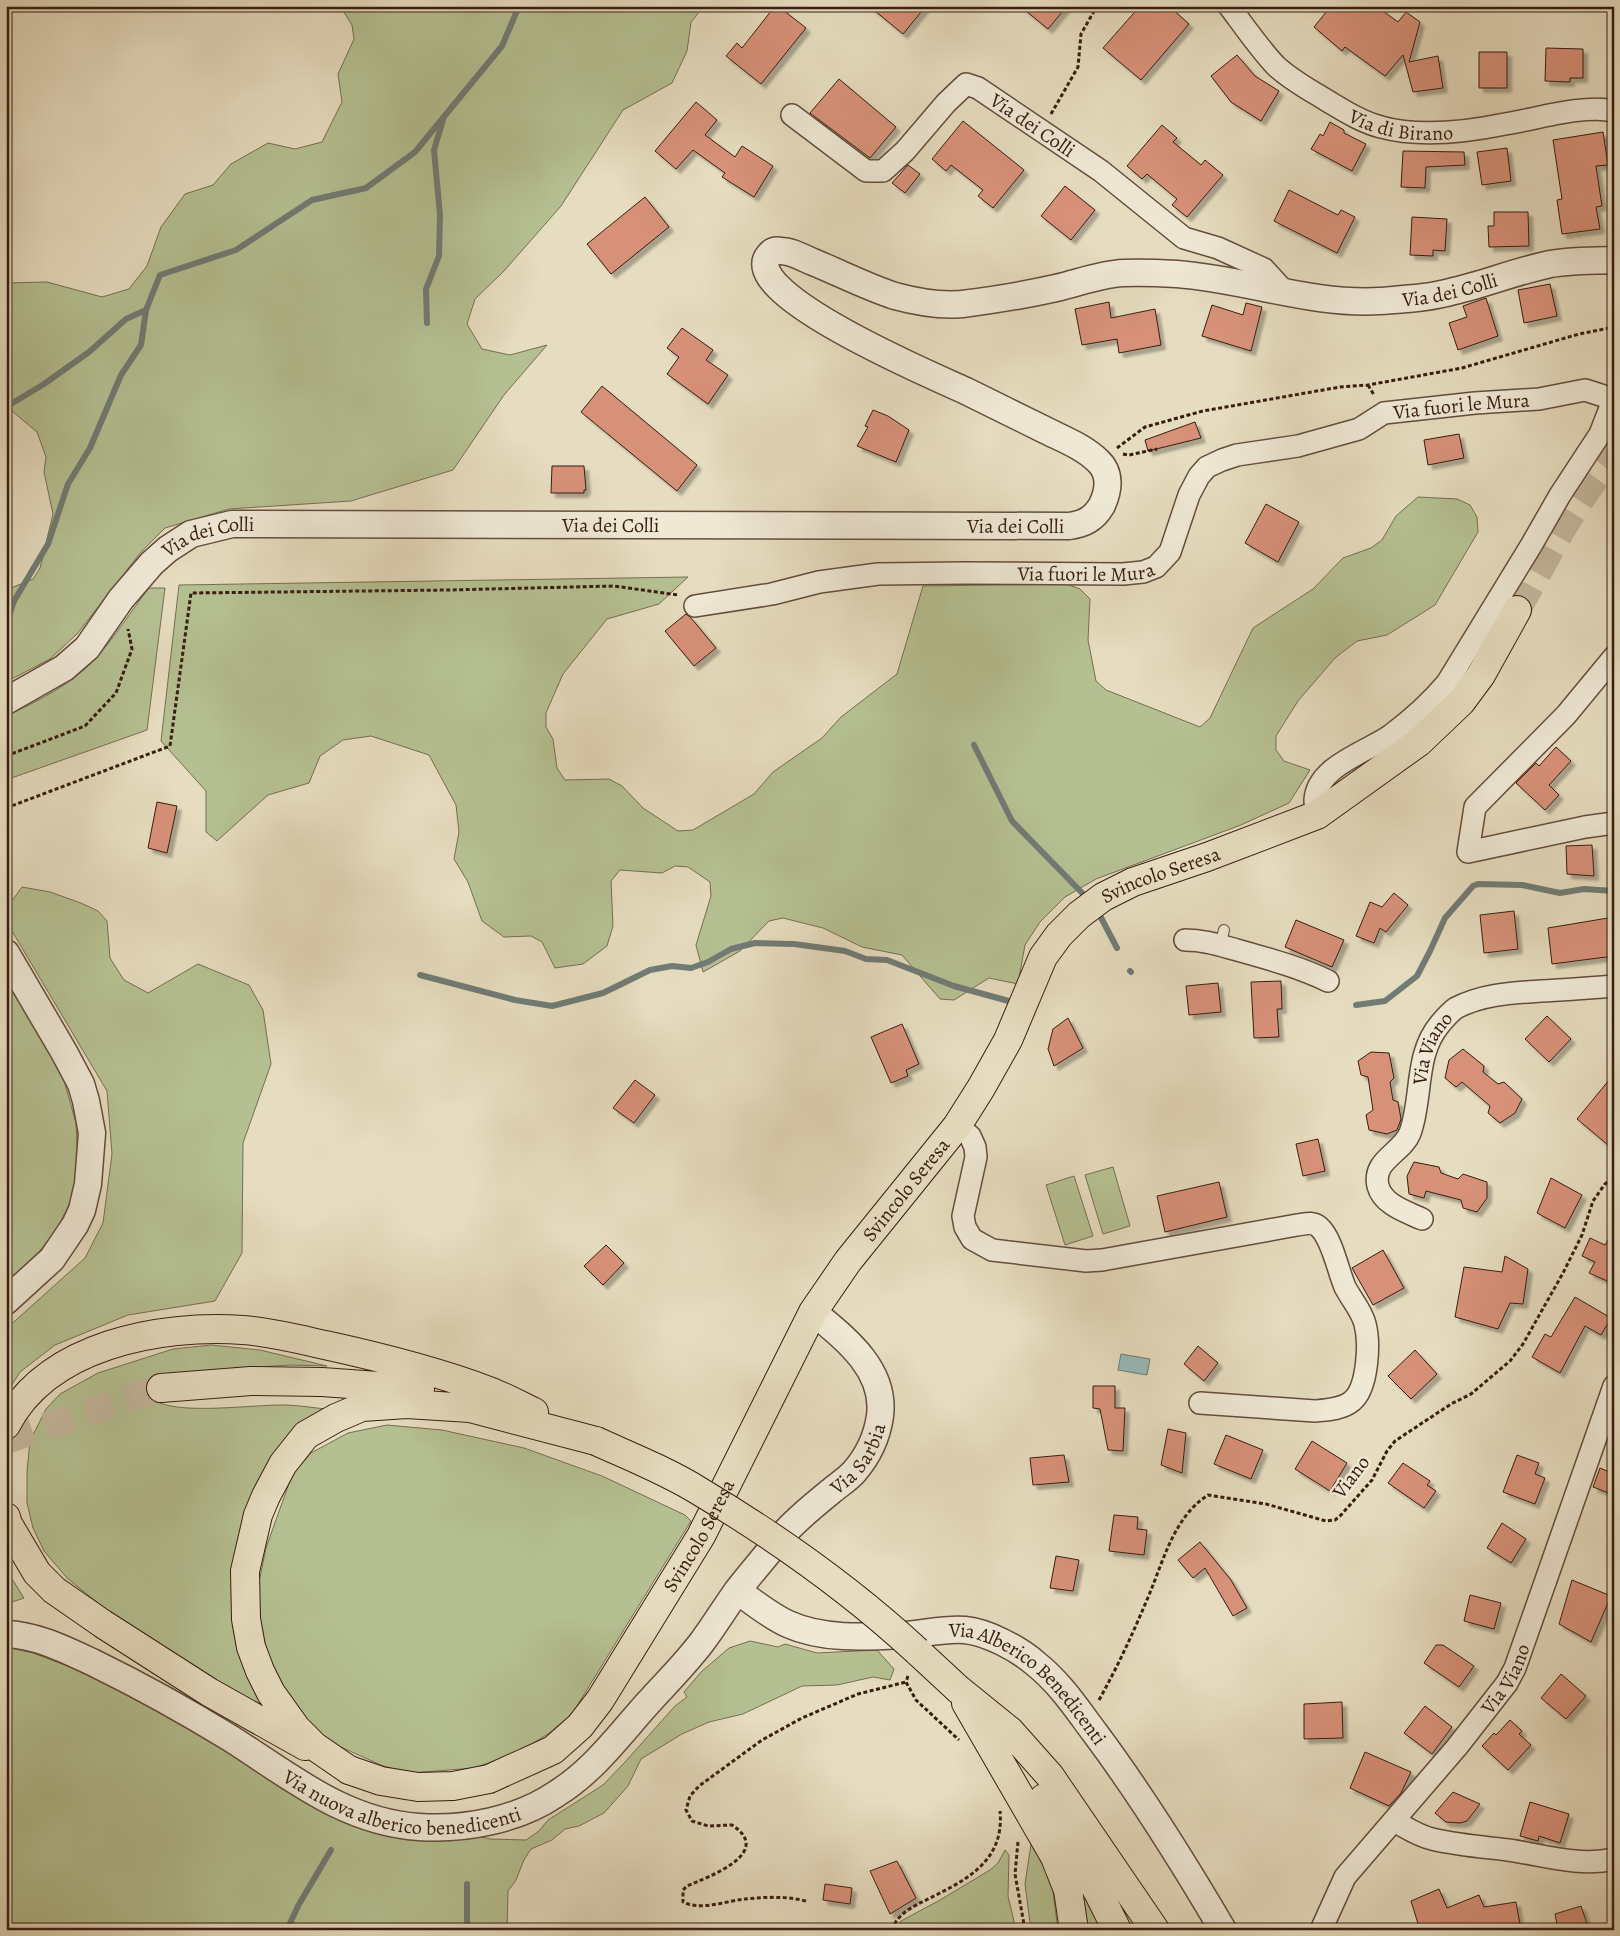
<svg xmlns="http://www.w3.org/2000/svg" width="1620" height="1936" viewBox="0 0 1620 1936" font-family="Alegreya,serif">
<style>
.green{fill:#b5c092;stroke:#766e51}
.water{fill:#98bab9;stroke:#717b75}
.lines{fill:none;stroke-linecap:round;stroke-linejoin:round}
.stream{stroke:#717b75;stroke-width:6}
.building{fill:#d79179;stroke:#371d10;filter:url(#shadow)}
.primary-tunnel{stroke:#c3b69c;stroke-width:28;stroke-dasharray:28 14;stroke-linecap:butt}
.trunk-tunnel{stroke:#c3b69c;stroke-width:28;stroke-dasharray:28 14;stroke-linecap:butt}
.service-casing{stroke:#634d3c;stroke-width:12}
.minor-casing{stroke:#634d3c;stroke-width:24}
.tertiary-casing{stroke:#634d3c;stroke-width:29}
.primary-casing{stroke:#371d10;stroke-width:30}
.trunk-casing{stroke:#371d10;stroke-width:30}
.path{stroke:#371d10;stroke-width:3;stroke-dasharray:4 2.5;stroke-linecap:butt}
.service{stroke:#efe8d5;stroke-width:10}
.minor{stroke:#efe8d5;stroke-width:21}
.tertiary{stroke:#efe8d5;stroke-width:26}
.primary{stroke:#e6dcbf;stroke-width:28}
.trunk{stroke:#e6dcbf;stroke-width:28}
.trunk-bridge-casing{stroke:#371d10;stroke-width:30;stroke-linecap:butt}
.trunk-bridge{stroke:#e6dcbf;stroke-width:28}
.labels{text-anchor:middle;dominant-baseline:central;stroke-width:5;stroke-linejoin:round;paint-order:stroke}
.street-label{font-size:20px;fill:#371d10;stroke:#efe8d5}
</style>
<defs>
<filter id="shadow"><feDropShadow dx="4.5" dy="4.5" stdDeviation="1" flood-color="#0004"/></filter>
</defs>
<rect width="100%" height="100%" fill="#e6dcbf"/>
<filter id="stains"><feTurbulence type="fractalNoise" baseFrequency=".004" numOctaves="4"/><feColorMatrix values="0 0 0 0 .2 0 0 0 0 .09 0 0 0 0 .02 0 0 0 .5 -.17"/></filter>
<radialGradient id="worn" r=".72"><stop offset=".6" stop-color="#630" stop-opacity="0"/><stop offset="1" stop-color="#630" stop-opacity=".3"/></radialGradient>
<!-- green -->
<path class="green" d="M340,6H704L691,22L687,51L672,83L623,110L561,206L504,271L475,299L467,324L482,349L510,355L547,345L504,395L453,470L351,501L229,509L165,528L141,552L77,634L50,659L6,682V590L33,579L40,568L53,514L44,472L46,457L37,432L6,406V283L47,282L102,297L129,289L147,266L161,227L185,194L213,185L231,164L268,143L295,149L322,142L342,102L338,74L354,39L352,25Z
M1418,497L1457,499L1470,505L1477,517L1478,532L1435,605L1387,635L1357,641L1335,658L1298,701L1276,736V750L1284,761L1310,770L1289,803L1241,825L1096,879L1065,897L1040,922L1025,945L1018,984L989,978L954,1000L940,999L902,955L862,947L823,928L783,918L769,921L740,951L703,972L696,945L711,896L710,882L688,867L675,866L662,873L620,870L611,881L613,926L607,946L583,964L555,968L542,942L531,936L504,937L482,921L468,882L454,859L459,832L456,805L429,755L371,736L343,740L320,756L309,783L268,795L217,841L206,832V791L161,741L179,585L688,577L659,604L607,619L563,674L546,713V727L553,739L557,768L565,780L609,779L622,786L643,808L678,831L693,830L754,794L773,772L822,738L841,717L897,674L923,586L1066,584L1080,589L1090,599L1088,640L1096,681L1106,690L1200,727L1210,718L1253,628L1313,589L1343,558L1371,548L1382,540L1396,516Z
M149,588H165L147,730L6,780V716C38,701 71,685 96,658C115,637 131,611 149,588Z
M22,887L50,892L81,903L98,911L107,921L110,958L124,980L148,993L198,964L249,985L263,1010L271,1064L243,1143L242,1253L215,1301L128,1315L55,1345L20,1372L6,1394V1329L85,1258L103,1223L112,1154L107,1091L6,921V909Z
M6,979L63,1077L76,1123L78,1164L74,1196L57,1229L28,1266L6,1285Z
M1113,1167L1130,1226L1103,1234L1085,1175Z
M1074,1176L1093,1236L1065,1245L1046,1185Z
M211,1345L260,1350L327,1366L290,1365L172,1373C161,1379 150,1385 154,1400C178,1416 255,1404 287,1405C305,1406 323,1409 341,1411L309,1426L241,1558L270,1707L265,1712L104,1608L67,1578L44,1551L33,1528L27,1503V1472L30,1441L46,1409L60,1394L98,1373L173,1349Z
M387,1425L442,1430L524,1448L602,1476L685,1515L691,1521L572,1714L548,1734L515,1754L474,1768L411,1773L383,1766L334,1744L317,1732L296,1708L283,1688L266,1649L259,1612L258,1587L266,1548L292,1475L311,1453L348,1433Z
M6,1569L24,1598L6,1604Z
M750,1641L778,1647L785,1644L817,1653L877,1650L894,1669L890,1680L873,1677L837,1685L802,1686L743,1714L709,1722L682,1734L641,1759L628,1786L604,1813L579,1826L565,1829L552,1840L531,1849L524,1860L516,1880L508,1891L507,1930H6V1647L33,1653L73,1668L159,1710L260,1773L355,1827L405,1837L470,1834L490,1839L526,1840L539,1831L548,1820L603,1785L625,1762L675,1706L687,1697L684,1692L701,1672L729,1648Z
M1033,1831L1050,1868L1058,1930H1031L1025,1884Z
M1005,1850L1009,1855L1008,1896L1016,1930H898L901,1921L940,1900L990,1870L998,1863Z
M1082,1894H1086L1102,1930H1088Z"/>
<!-- water -->
<path class="water" d="M1121,1354L1150,1359L1147,1375L1118,1370Z"/>
<g class="lines">
<!-- stream -->
<path class="stream" d="M427,323L426,289L439,256L440,215L434,150L443,120
M6,407L44,384L89,352L126,319L146,310
M6,625L14,601L48,544L68,484L90,448L121,375L141,345L146,310L160,275L236,250L312,200L366,188L415,152L502,46L519,6
M974,745L1012,821L1088,899
M1097,910L1117,948
M1130,971L1131,972
M420,975L515,1000L552,1006L603,993L650,970L672,966L691,968L708,962L731,949L755,943L794,944L845,951L866,959L887,960L954,986L1016,1003
M1356,1005L1385,1001L1417,976L1430,951L1445,918L1473,886L1478,884L1522,885L1560,893L1584,889L1614,891
M287,1930L298,1906L331,1850
M467,1930V1884"/>
</g>
<!-- building -->
<path class="building" d="M775,6H778L806,28L761,84L726,56L737,43L742,48Z
M869,6H926L903,34Z
M1020,6H1067L1048,29Z
M1140,6H1169L1189,24L1141,80L1103,48Z
M1331,6H1376L1398,22L1406,12L1420,22L1409,62L1438,56L1443,88L1413,92L1403,55L1385,76L1345,47L1342,51L1314,27Z
M1546,48L1583,49V78H1570V82L1545,81Z
M1479,52H1507V88H1479Z
M1237,55L1255,76L1279,91L1261,121L1231,102L1211,76Z
M839,79L896,127L870,158L810,113Z
M696,102L717,120L705,135L735,157L742,146L773,166L754,197L722,177L725,173L693,150L676,169L655,151Z
M963,121L1024,170L993,208L978,196L983,190L951,165L946,171L932,159Z
M1330,122L1344,130V133L1366,144L1352,171L1311,149L1320,134L1323,136Z
M1162,125L1177,138L1173,142L1201,165L1205,160L1223,175L1187,217L1172,205L1177,199L1147,174L1142,179L1127,166Z
M1603,132L1608,165L1596,166L1602,206L1596,207L1600,229L1562,234L1557,200L1562,199L1553,140Z
M1507,148L1511,181L1482,185L1477,152Z
M1403,151L1464,152L1465,165L1426,167L1425,188L1401,187Z
M908,165L920,174L905,193L892,183Z
M1065,186L1095,210L1071,240L1041,216Z
M1289,190L1338,215L1341,210L1355,217L1337,253L1274,221Z
M645,197L669,227L611,274L587,244Z
M1494,212H1528L1529,246L1489,247L1488,226H1494Z
M1412,217L1447,219L1445,251L1433,250V256L1410,255Z
M1550,284L1557,316L1524,323L1518,290Z
M1486,298L1498,336L1458,350L1449,323L1467,317L1463,306Z
M1109,302L1111,318L1155,309L1161,345L1119,353L1117,339L1082,345L1075,309Z
M1246,303L1262,307L1251,351L1202,336L1212,305L1243,315Z
M682,328L713,350L706,360L728,375L708,404L667,374L679,357L667,348Z
M602,386L697,465L677,491L581,412Z
M873,410L888,416L909,430L896,462L857,446L868,427L865,426Z
M1195,422L1201,438L1148,451L1145,440Z
M1459,434L1464,458L1428,465L1424,440Z
M552,466H584L586,490H584V493H551Z
M1266,504L1299,522L1278,562L1245,543Z
M686,614L691,618L716,648L694,666L665,631Z
M1556,747L1571,761L1549,785L1559,795L1545,810L1516,783L1536,763L1539,766Z
M157,802L177,806L167,853L148,848Z
M1592,845L1594,876L1567,874L1566,846Z
M1394,893L1408,905L1386,932L1380,928L1374,943L1356,936L1370,902L1382,907Z
M1514,911L1518,949L1484,953L1480,915Z
M1614,917V956L1552,964L1548,928Z
M1296,920L1344,940L1332,967L1285,947Z
M1281,981L1282,1009H1277L1279,1037L1254,1038L1251,982Z
M1218,983L1221,1012L1189,1015L1186,986Z
M1547,1016L1571,1039L1549,1062L1525,1039Z
M1068,1018L1083,1048L1054,1066L1048,1049L1053,1029Z
M902,1024L919,1064L906,1070L908,1076L891,1083L871,1037Z
M1463,1049L1484,1066L1483,1072L1498,1084L1504,1082L1522,1099L1515,1113L1500,1123L1488,1113L1490,1106L1462,1082L1456,1087L1445,1078L1449,1060Z
M1371,1052L1389,1053L1394,1078L1390,1082L1393,1100L1398,1102L1401,1119L1397,1130L1387,1134L1369,1130L1366,1115L1373,1110L1368,1077L1361,1075L1358,1061Z
M1614,1074V1150L1577,1119Z
M635,1080L655,1095L634,1123L613,1108Z
M1318,1139L1325,1171L1303,1176L1296,1144Z
M1414,1162L1439,1167L1441,1173L1458,1179L1463,1174L1487,1182V1198L1477,1212L1463,1208L1461,1200L1426,1191L1424,1198L1409,1194L1407,1176Z
M1551,1178L1582,1195L1565,1228L1537,1213Z
M1219,1182L1227,1217L1165,1232L1157,1196Z
M1614,1230V1284L1589,1273L1595,1262L1582,1256L1590,1238L1605,1245Z
M606,1245L624,1263L603,1285L584,1266Z
M1383,1250L1404,1288L1373,1305L1352,1268Z
M1505,1256L1528,1269L1523,1304L1510,1303L1498,1329L1455,1317L1464,1267L1502,1272Z
M1575,1297L1611,1318L1601,1335L1585,1326L1560,1373L1532,1357L1545,1334L1551,1337Z
M1198,1346L1218,1363L1204,1381L1184,1364Z
M1415,1350L1437,1374L1411,1399L1388,1376Z
M1093,1386H1115V1408H1125L1123,1451L1108,1450L1100,1409L1093,1408Z
M1168,1429L1186,1433L1182,1473L1161,1465Z
M1226,1435L1263,1450L1251,1479L1214,1464Z
M1312,1441L1347,1463L1330,1491L1295,1469Z
M1064,1455L1069,1482L1033,1485L1030,1458Z
M1517,1455L1539,1463L1535,1474L1545,1478L1535,1504L1503,1492Z
M1403,1463L1430,1481L1427,1485L1436,1491L1424,1508L1388,1483Z
M1600,1468L1614,1474V1495L1593,1487Z
M1114,1515L1138,1517L1137,1529L1147,1530L1144,1555L1109,1551Z
M1502,1523L1526,1539L1511,1563L1487,1548Z
M1200,1542L1231,1580L1247,1608L1233,1616L1205,1568L1193,1578L1178,1560Z
M1056,1556L1079,1560L1073,1591L1050,1588Z
M1572,1580L1611,1596L1591,1642L1559,1624Z
M1470,1595L1501,1603L1494,1629L1464,1621Z
M1436,1645H1443L1474,1666L1459,1687L1424,1663Z
M1561,1674L1586,1696L1566,1719L1541,1698Z
M1342,1702L1343,1738L1304,1739V1704Z
M1425,1706L1452,1727L1432,1754L1404,1733Z
M1510,1720L1522,1731L1519,1734L1531,1745L1508,1770L1482,1746L1494,1733L1496,1735Z
M1365,1752L1411,1772L1401,1793L1389,1806L1350,1788Z
M1453,1792L1480,1804L1467,1821L1460,1823L1446,1822L1435,1813Z
M1530,1802L1569,1814L1560,1843L1539,1836L1538,1841L1520,1836Z
M897,1861L916,1898L890,1914L870,1871Z
M825,1884L852,1888L850,1904L823,1900Z
M1439,1889L1447,1908L1479,1895L1484,1907L1516,1902L1521,1930H1420L1411,1901Z
M1581,1906L1589,1930H1558L1555,1914Z"/>
<g class="lines">
<!-- primary-tunnel -->
<path class="primary-tunnel" d="M1517,610C1546,558 1574,501 1614,455"/>
<!-- trunk-tunnel -->
<path class="trunk-tunnel" d="M6,1440L161,1388"/>
<!-- service casing -->
<g class="service-casing">
<path id="service" d="M1223,946L1222,938L1224,930"/>
</g>
<!-- minor casing -->
<g class="minor-casing">
<g id="minor">
<path id="s1" d="M1229,6C1244,26 1259,48 1276,66C1291,80 1308,89 1326,100C1343,110 1361,122 1381,127C1420,138 1466,132 1505,124C1536,119 1584,104 1614,111"/>
<path id="s2" d="M792,115L866,171H883L905,151L946,103L966,84L978,88L1101,171L1184,238L1218,248L1264,269L1286,293"/>
<path id="s3" d="M695,606L772,594L819,582L878,574L965,573L1123,574L1143,572L1156,567L1170,552L1189,495L1199,476L1207,467L1222,460L1237,455L1298,446L1359,429L1384,413L1475,403L1539,399L1585,390L1613,399"/>
<path d="M1614,657L1566,715L1475,807L1468,852L1585,827L1614,823"/>
<path d="M1317,815C1316,810 1315,805 1315,800C1317,766 1367,752 1391,735C1411,720 1431,702 1447,683L1532,544L1560,495L1600,434L1614,398"/>
<path d="M1185,940C1204,940 1219,945 1237,950C1269,959 1299,967 1328,981"/>
<path d="M957,1126L970,1136L975,1147L976,1157L963,1216L965,1227L972,1239L992,1250L1086,1261L1102,1260L1297,1225C1305,1224 1313,1221 1319,1227C1332,1238 1338,1271 1345,1287C1351,1299 1362,1311 1365,1324C1370,1343 1368,1388 1352,1401C1343,1409 1327,1410 1315,1411L1200,1403"/>
<path id="s4" d="M1422,1219C1407,1212 1383,1205 1378,1186C1372,1160 1402,1153 1410,1133C1423,1097 1414,1055 1440,1024C1445,1018 1450,1012 1456,1008C1483,994 1512,993 1541,991C1566,990 1590,988 1614,986"/>
<path d="M1394,1821C1407,1828 1418,1836 1432,1839C1457,1845 1483,1847 1508,1850C1543,1855 1579,1867 1614,1859"/>
<path id="s5" d="M1321,1930L1345,1877L1457,1747L1507,1683L1515,1668L1614,1386"/>
</g>
</g>
<!-- tertiary casing -->
<g class="tertiary-casing">
<g id="tertiary">
<path id="s6" d="M6,701L64,668L87,648L121,599L152,563L168,549L191,534L232,524L1069,526C1084,524 1094,519 1102,505C1109,490 1111,473 1098,461C1084,447 1063,439 1045,430C1019,417 992,404 966,391C940,379 736,293 769,255C773,250 776,250 781,251C792,251 803,258 813,262C840,273 867,287 895,296C917,302 939,306 962,304C994,300 1025,295 1056,288C1078,283 1101,274 1123,273C1141,272 1160,273 1177,274C1245,279 1311,305 1380,301C1405,299 1430,298 1454,291C1485,284 1514,272 1546,265C1567,260 1592,261 1614,260"/>
<path d="M6,953L64,1052L81,1084L86,1101L92,1133L88,1184L82,1210L75,1225L52,1259L6,1301"/>
<path id="s7" d="M738,1591C753,1602 770,1616 788,1624C823,1640 867,1637 904,1635C924,1634 945,1628 965,1630C987,1632 1019,1649 1036,1664C1060,1683 1077,1709 1095,1733C1142,1796 1183,1862 1223,1930"/>
<path id="s8" d="M6,1634C37,1635 66,1650 94,1663C141,1686 186,1711 230,1738C290,1776 344,1822 419,1827C465,1830 518,1820 556,1794C590,1773 614,1742 640,1712C660,1689 683,1667 702,1642C714,1626 725,1608 737,1591C751,1573 766,1556 780,1538C795,1520 813,1506 830,1492C838,1485 848,1479 854,1472C868,1456 877,1437 880,1416C886,1370 846,1339 813,1312"/>
</g>
</g>
<!-- primary casing -->
<g class="primary-casing">
<g id="primary">
<path id="s9" d="M349,1770L381,1781L418,1787L453,1786L489,1779L553,1750L580,1726L600,1700L701,1536L813,1312L848,1261L957,1126L981,1088L1008,1040L1043,957L1059,935L1079,915L1103,897L1133,882L1207,857L1317,815L1419,742L1461,702L1481,675L1517,610"/>
</g>
</g>
<!-- trunk casing -->
<g class="trunk-casing">
<path id="trunk" d="M161,1388L251,1381L322,1382L420,1389
M6,1425C47,1345 160,1324 243,1330C271,1332 298,1339 325,1345C380,1357 436,1371 489,1391C505,1397 519,1405 534,1412
M6,1517L8,1524L37,1573L54,1590L103,1624L209,1692L305,1746
M917,1651L958,1689L1010,1731L1050,1776L1155,1930
M966,1703L1055,1857L1068,1890L1074,1930
M349,1770L314,1746L296,1728L271,1693L260,1671L251,1647L246,1619L245,1571L258,1515L266,1496L283,1464L306,1435L336,1418L362,1407L407,1404L470,1408L596,1441
M1044,1798L1098,1892L1117,1930"/>
</g>
<!-- path -->
<path class="path" d="M1051,114L1078,67L1081,34L1097,6
M1368,385L1374,395
M1117,448L1145,427L1203,411L1340,387L1368,385L1462,368L1579,334L1614,327
M1123,454L1129,455L1157,449
M6,756L85,726L116,693L132,649L128,629
M6,808L170,746L191,593L449,590L614,586L678,595
M908,1676L906,1682L916,1700L959,1740
M1099,1700C1118,1666 1134,1631 1149,1595C1164,1559 1174,1517 1208,1495L1266,1504L1326,1521L1335,1520L1341,1515L1372,1480L1387,1451L1395,1441L1451,1404L1471,1394L1510,1361L1523,1344L1563,1273L1582,1235L1593,1201L1605,1184L1614,1177
M1018,1842L1015,1874L1025,1930
M806,1901C786,1896 766,1897 745,1899C726,1901 701,1911 683,1902V1890L687,1886C708,1877 775,1853 732,1825L708,1826L692,1821L686,1810L690,1796L699,1786L762,1740L802,1718L858,1694L906,1682
M892,1930C896,1916 910,1908 922,1902C962,1882 1005,1864 1000,1811"/>
<!-- service -->
<use href="#service" class="service"/>
<!-- minor -->
<use href="#minor" class="minor"/>
<!-- tertiary -->
<use href="#tertiary" class="tertiary"/>
<!-- primary -->
<use href="#primary" class="primary"/>
<!-- trunk -->
<use href="#trunk" class="trunk"/>
<!-- trunk-bridge casing -->
<g class="trunk-bridge-casing">
<path id="trunk-bridge" d="M596,1441C631,1457 667,1471 699,1491C776,1537 851,1590 917,1651"/>
</g>
<!-- trunk-bridge -->
<use href="#trunk-bridge" class="trunk-bridge"/>
</g>
<g class="labels">
<!-- street labels -->
<g class="street-label">
<text stroke="none"><textPath href="#s1" startOffset="218">Via di Birano</textPath></text>
<text stroke="none"><textPath href="#s2" startOffset="309">Via dei Colli</textPath></text>
<text stroke="none"><textPath href="#s6" startOffset="2321">Via dei Colli</textPath></text>
<text stroke="none"><textPath href="#s3" startOffset="844">Via fuori le Mura</textPath></text>
<text stroke="none"><textPath href="#s6" startOffset="674">Via dei Colli</textPath></text>
<text stroke="none"><textPath href="#s6" startOffset="1079">Via dei Colli</textPath></text>
<text stroke="none"><textPath href="#s6" startOffset="269">Via dei Colli</textPath></text>
<text stroke="none"><textPath href="#s3" startOffset="394">Via fuori le Mura</textPath></text>
<text stroke="none"><textPath href="#s9" startOffset="1298">Svincolo Seresa</textPath></text>
<text stroke="none"><textPath href="#s4" startOffset="210">Via Viano</textPath></text>
<text stroke="none"><textPath href="#s9" startOffset="879">Svincolo Seresa</textPath></text>
<text stroke="none"><textPath href="#s8" startOffset="1058">Via Sarbia</textPath></text>
<text transform="translate(1351 1477) rotate(-53)">Viano</text>
<text stroke="none"><textPath href="#s9" startOffset="474">Svincolo Seresa</textPath></text>
<text stroke="none"><textPath href="#s5" startOffset="314">Via Viano</textPath></text>
<text stroke="none"><textPath href="#s7" startOffset="322">Via Alberico Benedicenti</textPath></text>
<text stroke="none"><textPath href="#s8" startOffset="439">Via nuova alberico benedicenti</textPath></text>
</g>
</g>
<!-- margin -->
<rect width="1620" height="1936" fill="none" stroke="#e6dcbf" stroke-width="25"/>
<rect x="8" y="8" width="1605" height="1921" fill="none" stroke="#371d10" stroke-width="2.5"/>
<rect x="12" y="12" width="1595" height="1911" fill="none" stroke="#371d10"/>
<rect width="100%" height="100%" filter="url(#stains)"/>
<rect width="100%" height="100%" fill="url(#worn)"/>
</svg>
